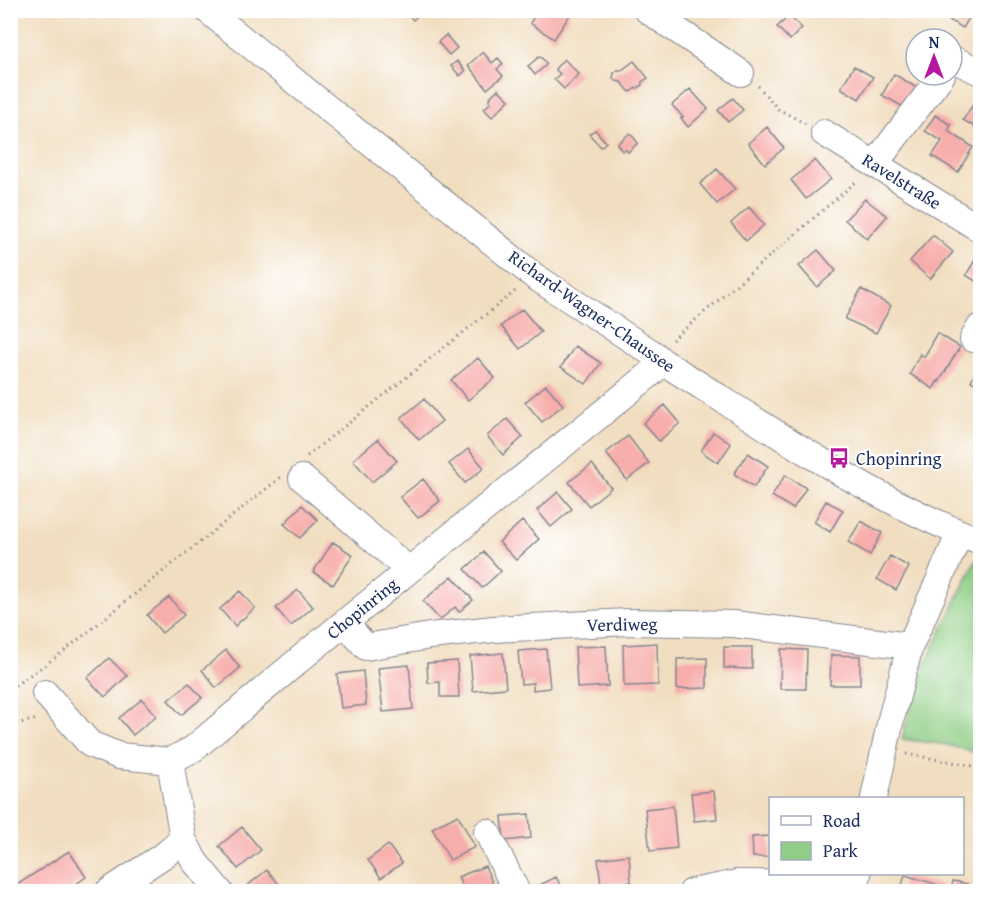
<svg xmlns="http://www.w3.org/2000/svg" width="991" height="902" viewBox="0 0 991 902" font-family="'Gentium Book Plus',serif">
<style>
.green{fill:#90ce85;stroke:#567e72;stroke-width:1.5}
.building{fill:#f7adab}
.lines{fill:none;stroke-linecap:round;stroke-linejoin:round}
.minor-casing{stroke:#86868f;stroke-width:28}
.path{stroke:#86868f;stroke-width:3;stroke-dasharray:1.5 4.5;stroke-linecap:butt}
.minor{stroke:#fff;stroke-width:26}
.labels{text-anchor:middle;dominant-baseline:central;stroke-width:4.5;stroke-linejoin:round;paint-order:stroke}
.street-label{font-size:18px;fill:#1b2f5e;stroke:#fff}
.poi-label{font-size:18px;fill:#1b2f5e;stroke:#fff;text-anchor:start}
</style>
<rect width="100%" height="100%" fill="#fff"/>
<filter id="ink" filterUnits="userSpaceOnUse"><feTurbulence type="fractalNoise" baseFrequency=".0167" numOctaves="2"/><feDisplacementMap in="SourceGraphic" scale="12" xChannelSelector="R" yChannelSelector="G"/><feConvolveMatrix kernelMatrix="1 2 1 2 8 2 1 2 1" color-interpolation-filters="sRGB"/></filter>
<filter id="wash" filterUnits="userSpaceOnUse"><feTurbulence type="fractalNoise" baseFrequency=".008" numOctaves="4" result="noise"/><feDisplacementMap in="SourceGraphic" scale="24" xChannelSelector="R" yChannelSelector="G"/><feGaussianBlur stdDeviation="1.35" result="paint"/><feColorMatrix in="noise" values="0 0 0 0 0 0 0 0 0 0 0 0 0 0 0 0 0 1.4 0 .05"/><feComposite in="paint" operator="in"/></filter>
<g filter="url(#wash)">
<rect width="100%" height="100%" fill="#f1dec0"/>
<!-- green -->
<path class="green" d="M975,561L980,564V754L948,745L902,739L916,684Z"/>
<g id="blocks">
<!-- building -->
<path class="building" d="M404,10H424L413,20Z
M538,10H563L570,15L554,39L530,23Z
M945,10H974L963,28L942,16Z
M789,16L802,28L790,40L777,27Z
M446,35L457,48L449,55L438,42Z
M483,52L492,63L498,58L503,64L497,69L503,76L487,89L468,65Z
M540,56L547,64L535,75L528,66Z
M564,59L579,74L564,89L554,79L560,74L555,69Z
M457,61L465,71L460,76L451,66Z
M634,61L648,78L642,82V85L638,88H636L630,92L621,82L616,81L613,78L614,73L618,70H622Z
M854,66L873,77L859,99L841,88Z
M894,74L917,88L905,108L882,95Z
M498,89L509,100L492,117L484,109L491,102L489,100L491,98L490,97Z
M690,89L708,109L688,127L681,118L683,117L672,105Z
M733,98L743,110L728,122L718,110Z
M977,98L980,100V130L963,120Z
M935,115L951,125L948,131L973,147L958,172L932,156L942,141L925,131Z
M767,127L784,148L765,164L748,143Z
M595,130L606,142L601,147L589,134Z
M630,133L638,143L628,152L625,149L622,151L617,144Z
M815,160L831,179L806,199L791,180Z
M717,169L735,189L717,204L700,184Z
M865,199L887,216L867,239L845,220Z
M749,207L764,225L746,241L731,223Z
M933,235L953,252L930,279L910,261Z
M818,250L836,271L817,287L799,266Z
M978,255L980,256V284L966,275Z
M861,289L891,306L876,333L845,319Z
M522,309L541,332L520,349L501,326Z
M937,333L960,347L939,382L938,381L933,389L910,374L920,354L924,357L932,344L931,343Z
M575,346L601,363L586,384L561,367Z
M478,358L495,378L468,400L451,380Z
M980,363V386L971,381Z
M546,385L563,405L542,422L525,402Z
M424,399L442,421L419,440L401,418Z
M665,405L680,423L659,441L643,423Z
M507,419L523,437L503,455L487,436Z
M713,432L731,444L718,463L701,451Z
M628,436L649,463L627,480L606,453Z
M378,439L397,461L372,482L353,460Z
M468,449L484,468L465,483L449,464Z
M748,453L768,466L754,487L734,474Z
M592,464L611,488L589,506L569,482Z
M785,475L806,488L793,509L772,496Z
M423,479L440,501L418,518L400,497Z
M558,492L572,509L551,527L537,510Z
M826,501L843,510L830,532L814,522Z
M302,505L318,520L300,538L284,524Z
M522,521L539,539L516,560L499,542Z
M861,521L882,533L870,555L848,542Z
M333,542L353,555L333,585L313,572Z
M484,552L501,571L482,588L465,569Z
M890,556L909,567L896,590L877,579Z
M452,576L473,600L459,612L455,607L440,620L423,601Z
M298,590L313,607L291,626L276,608Z
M240,591L255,608L235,626L220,609Z
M169,597L184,615L162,633L147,615Z
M657,643L658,685L624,686L623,645Z
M606,646L608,686L577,688L575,647Z
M724,647H752V669L724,668Z
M546,649L550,688L533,690V683L521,684L518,651Z
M781,649L807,650L806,689H780Z
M226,650L240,668L216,688L202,670Z
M503,653L506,688L473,691L470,656Z
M831,655L860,656V685H830Z
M109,658L127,676L105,697L87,678Z
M707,658V688L677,689V659Z
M457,661L459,697H440V682L428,683L427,663Z
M409,665L413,709L383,712L378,668Z
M363,671L366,705L341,708L337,674Z
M189,683L202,698L181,715L168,700Z
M142,699L156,716L133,735L119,718Z
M714,791L717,819L694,821L691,793Z
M673,806L677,848L650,851L645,809Z
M529,814L531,838L504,841L502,816Z
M458,815L475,847L450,860L432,828Z
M242,827L261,850L238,869L219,846Z
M770,836V857H753L752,837Z
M388,845L402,863L381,878L368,860Z
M69,851L86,877L64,892H14L12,888Z
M629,855L631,882L601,885L598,859Z
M485,866L493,884L477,892H465L458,877Z
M267,870L284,890L282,892H251L247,886Z
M905,875L942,886L940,892H900Z
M556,877L564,892H539L536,887Z
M953,881L968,884L967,892H951Z"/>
</g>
</g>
<g filter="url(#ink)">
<use href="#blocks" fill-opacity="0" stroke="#86868f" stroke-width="1.5"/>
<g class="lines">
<!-- minor casing -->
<g class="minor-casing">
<path id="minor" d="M207,10L534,276L655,355L663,362C766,426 867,497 980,541
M647,10L741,73
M952,61L953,59L980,72
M824,133L980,229
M875,164L942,75
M973,339L980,327
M302,478L409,570
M345,623L366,647L430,636L494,629L628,622L734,624L910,646
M45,693L90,744L119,756L170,761
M170,761L193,749L306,654L649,375L663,362
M170,761L183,839L195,862L220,892
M874,798L891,719L910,646L960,533
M487,832L517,892
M108,892L167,853L183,839
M692,892L737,883L856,884L858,874"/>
</g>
<!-- path -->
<path class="path" d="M758,86L778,109L806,124
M672,340L858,180
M307,456L518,289
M10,689L59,655L281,477
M10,725L38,719
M906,754L980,767"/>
<!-- minor -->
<use href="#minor" class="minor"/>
</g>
</g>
<!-- icons -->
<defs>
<g id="bus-bare" transform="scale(1.62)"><path d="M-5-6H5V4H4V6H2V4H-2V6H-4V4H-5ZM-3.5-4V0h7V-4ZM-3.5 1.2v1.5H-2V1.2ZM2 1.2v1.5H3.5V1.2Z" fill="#b5179e" stroke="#fff" stroke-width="2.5" paint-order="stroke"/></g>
</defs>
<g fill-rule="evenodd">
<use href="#bus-bare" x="839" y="458"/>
</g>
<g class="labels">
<!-- street labels -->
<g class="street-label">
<text transform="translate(902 181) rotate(32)">Ravelstraße</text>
<text transform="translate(592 311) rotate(35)">Richard-Wagner-Chaussee</text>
<text transform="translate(362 608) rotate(-39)">Chopinring</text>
<text transform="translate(622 624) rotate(-1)">Verdiweg</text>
</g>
<!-- poi labels -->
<g class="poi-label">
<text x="856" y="458">Chopinring</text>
</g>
</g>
<!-- margin -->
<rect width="991" height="902" fill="none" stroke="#fff" stroke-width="36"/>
<!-- legend -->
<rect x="769" y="797" width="195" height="78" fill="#ffffff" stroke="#a4acbf" stroke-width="1.5"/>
<rect x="781" y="816" width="30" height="9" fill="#ffffff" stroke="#a4acbf" stroke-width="1.5"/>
<text x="823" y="827" font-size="18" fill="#1b2f5e">Road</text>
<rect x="781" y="842" width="30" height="18" fill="#90ce85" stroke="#a4acbf" stroke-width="1.5"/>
<text x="823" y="857" font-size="18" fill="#1b2f5e">Park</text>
<!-- north arrow -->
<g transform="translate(934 57)"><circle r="28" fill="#ffffff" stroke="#a4acbf" stroke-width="1.5"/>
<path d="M0-4.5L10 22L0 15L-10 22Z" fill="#b5179e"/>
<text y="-9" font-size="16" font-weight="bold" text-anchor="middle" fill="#1b2f5e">N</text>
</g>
</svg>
